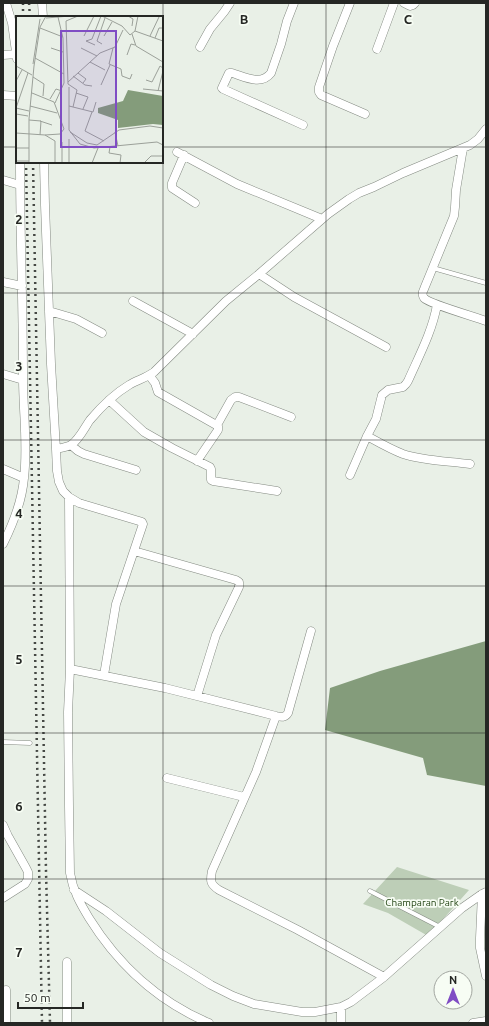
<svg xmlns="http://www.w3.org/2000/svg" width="489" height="1026" viewBox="0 0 489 1026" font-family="Ubuntu,sans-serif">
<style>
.green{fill:#bdceb7}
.water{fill:#849c7b}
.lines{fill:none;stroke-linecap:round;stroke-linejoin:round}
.service-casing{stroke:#848a82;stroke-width:5}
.minor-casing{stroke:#848a82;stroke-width:9}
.service{stroke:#fff;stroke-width:4}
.minor{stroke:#fff;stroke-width:8}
.rail{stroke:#454844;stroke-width:2.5;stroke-dasharray:2 4;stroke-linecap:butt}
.grid{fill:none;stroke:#252724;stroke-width:1;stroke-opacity:0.55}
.labels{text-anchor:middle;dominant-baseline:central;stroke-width:3.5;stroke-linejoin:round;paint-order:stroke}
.park-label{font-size:10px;fill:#214312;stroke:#f7fdf4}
.inset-road{fill:none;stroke:#9ba099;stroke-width:1}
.view{fill:#804dc4;fill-opacity:0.15;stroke:#804dc4;stroke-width:2}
.inset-edge{fill:none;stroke:#252724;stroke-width:2}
.grid-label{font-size:13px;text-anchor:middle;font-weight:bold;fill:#252724;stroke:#f7fdf4;stroke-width:3.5;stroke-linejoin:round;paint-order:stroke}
</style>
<rect width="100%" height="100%" fill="#e9f0e7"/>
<!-- green -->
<path class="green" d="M397,867L469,890L428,936L388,913L363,904Z"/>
<!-- water -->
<path class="water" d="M486,641V786L427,775L423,758L325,730L330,688L380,671Z"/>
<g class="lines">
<!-- service casing -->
<g class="service-casing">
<path id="service" d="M433,268L486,283
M3,742L30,743
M370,891L440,927"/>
</g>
<!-- minor casing -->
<g class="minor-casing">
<path id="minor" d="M6,3L12,23L17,59
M42,3L43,17
M294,3L287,21L281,44L271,73C261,86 245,77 232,73H229L222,88L223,89L303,125
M350,3L333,46L319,87V92L321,95L365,114
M404,3L410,6L413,5L415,3
M200,47L210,29L224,12L230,3
M377,49L394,3
M3,55L17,54
M3,95L17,96
M463,148L456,190L455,207L454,216L424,289C422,293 422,295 424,298C429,304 476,317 486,321
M177,152L237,184L322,219
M184,155L172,183V188L195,203
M44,162L45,205L51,364L56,449L57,471L59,482L63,491L69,497L79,503L139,521L142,522L143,524L116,604L104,675
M3,180L20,185
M259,274L294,297L386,347
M3,282L22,286
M133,301L193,334
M49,311L76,319L102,333
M3,374L23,380
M149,375L155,383L158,392L218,426V430L197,461
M109,400L144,432L172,448L210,467L211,469V480L213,481L277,491
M217,425L231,400L235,397H239L291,417
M367,436C378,442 390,449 403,454C424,461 447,461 470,464
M71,445L78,451L84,454L136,470
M56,449C61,448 67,447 71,445C79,440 85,427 90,420C101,407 114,394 129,385C137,380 146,378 154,372L226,301L259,274L328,214L349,199L359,193L374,187L403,173L470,145L478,139L486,129
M3,469L24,478
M350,475L367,436L376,419L382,395L388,390L403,387L406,384L408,381C419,356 432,332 437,305
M69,497L70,669L68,712L69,806L70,873C73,891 80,903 89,918C119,966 157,1001 209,1023
M3,544C13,524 22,501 24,478C28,445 23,411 23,378C23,306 20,234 20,162
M134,551L236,580L239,582V587L216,635L197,696
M70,669L165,688L276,716C281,717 285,718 288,713L311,631
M276,716L256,772L212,871C210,881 210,884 219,890L298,930L384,977
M167,778L244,797
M3,825L8,836L26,868L28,872V879L25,884L3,898
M74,890L106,911L160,953L211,985L233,996L254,1004L302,1012H315L341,1007L351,1002L384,977L462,908L482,894L486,892
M482,894L480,938V948L486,976
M67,962V1023
M6,990V1023
M341,1023V1007
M473,1023L486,1021"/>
</g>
<!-- service -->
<use href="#service" class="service"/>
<!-- minor -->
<use href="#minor" class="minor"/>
<!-- rail -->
<path class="rail" d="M23,3V17
M29,3L30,17
M26,162L42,1023
M33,162L46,871L50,1023"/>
</g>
<!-- grid -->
<path class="grid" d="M163,3V1023M326,3V1023M3,147H17M162,147H486M3,293H486M3,440H486M3,586H486M3,733H486M3,879H486"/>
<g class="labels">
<!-- park labels -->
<g class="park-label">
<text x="422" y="902">Champaran Park</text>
</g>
</g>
<!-- overview -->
<g transform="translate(16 16)">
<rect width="147" height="147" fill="#e9f0e7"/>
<path d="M112,74L147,80V109L137,108L102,112V104L82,97V92L107,85Z" fill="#849c7b"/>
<path class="inset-road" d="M86,0L106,10L114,19L119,15L122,0M112,0L117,3L116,10M30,2L54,0M24,12L47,21M119,15L147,25M116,18L120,30L147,46M68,20L78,0M88,20L96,6M134,20L143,1M139,22L143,12H147M86,28L81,25L89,2M79,29L70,25L76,23L85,0M35,32L47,36M65,32L81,40M97,32L93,48L105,53L106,60L114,63L116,58M111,39L115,28L119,29M19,42L48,58M74,46L89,54M17,48L24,3M0,50L16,59M62,57L70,63L67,67M57,60L69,69L76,70M17,61L28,68L27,80M130,64L136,66L144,50L147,52M0,65L6,54M52,66L84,37L99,31L107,14M85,69L94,49M53,71V114L64,128L78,132L141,126L147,129M127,73L147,75M142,75L147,55M16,77L38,86L48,113L44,118L29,119M60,77L72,81L67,93M34,83L40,73L46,75M39,87L48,67L47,22L42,1M14,90L41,97M53,90L77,96L80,86M57,91L61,74L52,68L50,5L62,0M0,92L12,57M0,92L13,95M76,96L69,115L88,125M0,98L12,100M13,104L25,105L24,119M24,105L36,109M54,116L71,127L81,129L103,114L134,110L147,112M99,116L102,130M0,117L29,119L39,125V147M53,123V147M46,126V147M94,131L93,137L105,139L104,147M0,132H13M0,145H13M13,147V103L18,50L24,11L30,0M76,147L82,132M128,147L135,140H147"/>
<path class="view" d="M45,15H100V131H45Z"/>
<rect width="147" height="147" class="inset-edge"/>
</g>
<g class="grid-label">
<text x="244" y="24">B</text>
<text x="408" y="24">C</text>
<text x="19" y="224">2</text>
<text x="19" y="371">3</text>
<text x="19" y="518">4</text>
<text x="19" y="664">5</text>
<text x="19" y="811">6</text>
<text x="19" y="957">7</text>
</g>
<!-- border -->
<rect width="489" height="1026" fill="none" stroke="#252724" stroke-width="8"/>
<!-- north arrow -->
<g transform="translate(453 990)"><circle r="19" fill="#f7fdf4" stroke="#a3a7a1"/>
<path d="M0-3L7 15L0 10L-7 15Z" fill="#804dc4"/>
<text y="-6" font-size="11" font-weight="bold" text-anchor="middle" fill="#252724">N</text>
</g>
<!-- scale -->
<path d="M18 1002v6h65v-6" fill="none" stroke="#252724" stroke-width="2"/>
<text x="24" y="1002" font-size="12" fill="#252724" stroke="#f7fdf4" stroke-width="3" paint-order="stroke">50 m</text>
</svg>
